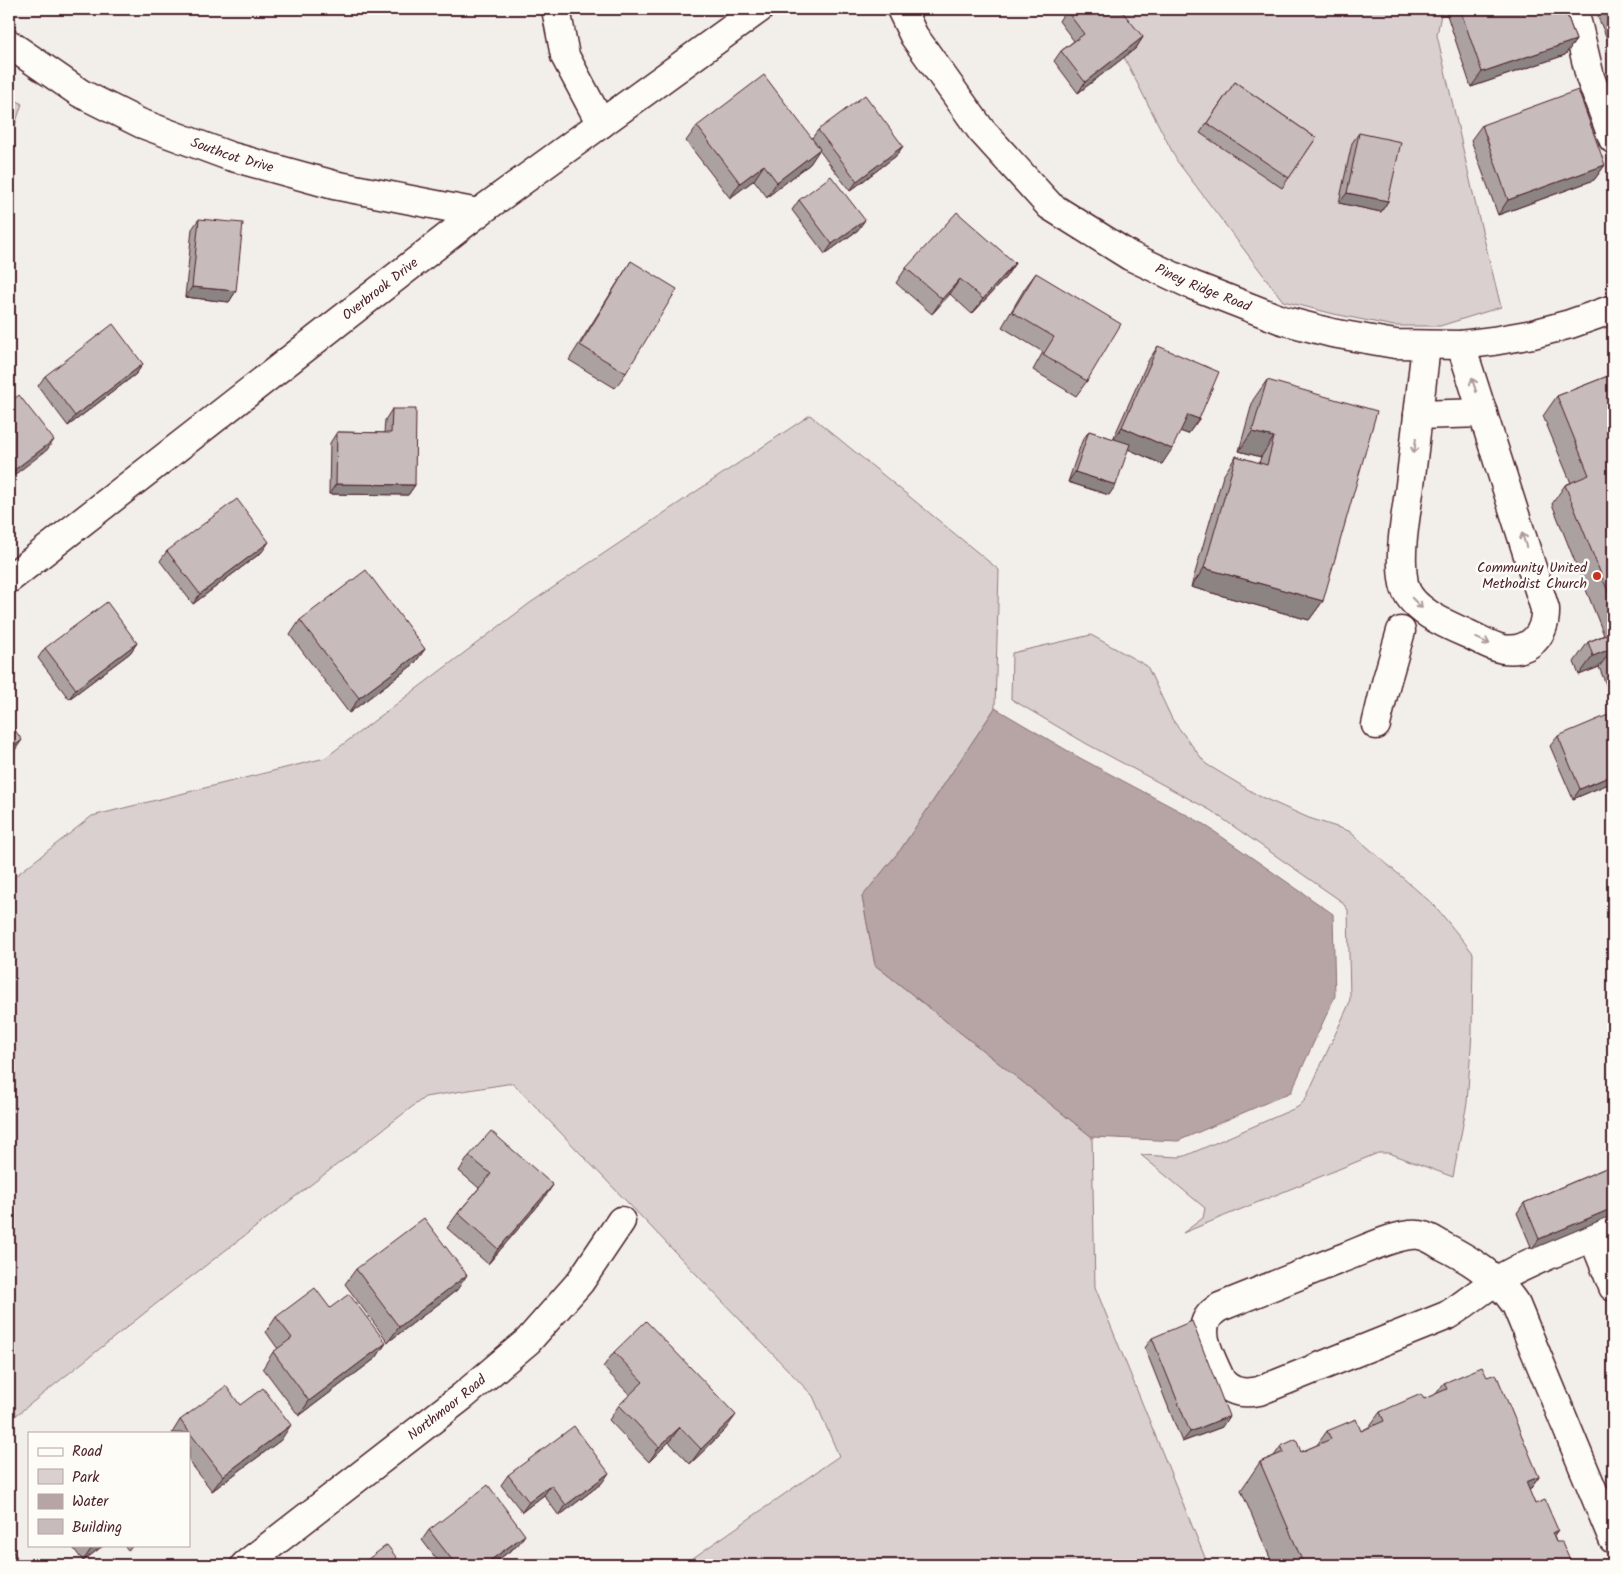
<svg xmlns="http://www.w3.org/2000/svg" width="1622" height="1574" viewBox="0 0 1622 1574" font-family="Kalam,sans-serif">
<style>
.green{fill:#d9d0cf;stroke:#92787d}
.water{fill:#b7a5a6;stroke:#8b6f75}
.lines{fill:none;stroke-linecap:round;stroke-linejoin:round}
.minor-casing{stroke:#4a1f2b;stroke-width:31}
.minor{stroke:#fdfcf7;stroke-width:28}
.wall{fill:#aca1a1;stroke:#4a1f2b}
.shaded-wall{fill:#8c8383;stroke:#4a1f2b}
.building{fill:#c8bbbb;stroke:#4a1f2b}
.oneway{stroke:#ac999b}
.poi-dot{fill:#c8321e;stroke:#fdfcf7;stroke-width:2}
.labels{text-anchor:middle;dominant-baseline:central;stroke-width:5;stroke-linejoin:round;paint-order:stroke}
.street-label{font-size:14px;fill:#4a1f2b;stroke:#fdfcf7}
.poi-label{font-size:14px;fill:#4a1f2b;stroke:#fdfcf7;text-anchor:end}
</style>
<rect width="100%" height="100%" fill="#f2efeb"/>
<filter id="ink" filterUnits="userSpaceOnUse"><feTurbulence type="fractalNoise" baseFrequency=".02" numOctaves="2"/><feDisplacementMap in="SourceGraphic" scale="10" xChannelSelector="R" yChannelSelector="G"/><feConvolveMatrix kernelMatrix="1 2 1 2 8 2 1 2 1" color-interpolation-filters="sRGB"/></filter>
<g filter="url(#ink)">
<!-- green -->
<path class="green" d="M1108,9H1442L1437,35L1475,202L1501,307L1440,326H1394L1334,314L1283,301L1177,161L1105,20Z
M9,95L22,104L9,143Z
M810,415L999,570L995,708L901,849L862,897L875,965L1092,1137L1095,1287L1208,1565H683L839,1456L813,1396L513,1083L425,1097L166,1296L9,1421V881L92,816L325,758L530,603Z
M1091,635L1147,666L1172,719L1206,764L1259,796L1309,818L1349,831L1435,906L1473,953L1472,1033L1467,1103L1453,1177L1389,1153H1378L1183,1233L1203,1218L1205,1208L1141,1155L1179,1157L1185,1156L1298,1107L1305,1100L1349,1004L1350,998L1348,910L1341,901L1210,810L1087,744L1011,699L1012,653Z"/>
<!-- water -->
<path class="water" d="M995,708L1080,758L1202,823L1333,914L1335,996L1291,1092L1178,1141L1092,1137L875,965L862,897L901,849Z"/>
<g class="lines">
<!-- minor casing -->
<g class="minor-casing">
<g id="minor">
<path d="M556,9L565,56L601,124"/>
<path id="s1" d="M901,9L914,36L981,130L1050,206L1130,256L1192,285L1282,320L1332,333L1395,344L1461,345L1493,341L1533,334L1570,324L1613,309"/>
<path d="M1574,9L1590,77L1613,139"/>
<path id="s2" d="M9,44L80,93L140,123L229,156L334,185L478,213"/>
<path d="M1426,345C1421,392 1415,439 1410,485C1406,516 1398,553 1404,584C1409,609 1447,625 1468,634C1479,639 1492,647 1503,649C1530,653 1546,634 1545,609L1461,345"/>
<path d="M1418,415L1483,413"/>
<path id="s3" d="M9,579L478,213L759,9"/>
<path d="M1376,725L1386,683L1401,631"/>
<path d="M1613,1229C1577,1244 1538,1257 1503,1277C1483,1288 1466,1304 1446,1316L1259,1391C1244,1394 1231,1393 1221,1380C1211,1356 1189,1324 1220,1307C1260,1291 1300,1275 1340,1259C1360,1252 1399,1232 1419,1235C1428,1236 1436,1242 1443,1246C1473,1261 1497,1277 1516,1305L1613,1539"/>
<path d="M1593,1237L1613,1287"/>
<path id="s4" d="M245,1565L463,1396L528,1341L580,1282L621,1221"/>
</g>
</g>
<!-- minor -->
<use href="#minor" class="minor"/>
</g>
<!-- wall -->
<path class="wall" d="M1445,9H1565L1576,40L1565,55L1471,87Z
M1603,9H1613V53L1598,17Z
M1066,10L1143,37L1136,48L1078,93L1054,61L1061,51L1074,41L1059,21Z
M1235,82L1316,138L1282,188L1200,133Z
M1482,125L1605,165L1594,180L1498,215L1471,140Z
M697,126L812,138L818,130L903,146L896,156L850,191L819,150L810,164L767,197L754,180L730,198L686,141Z
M1359,133L1388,201L1381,212L1339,203L1352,143Z
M799,200L858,230L825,254L792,210Z
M199,219L236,291L229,302L185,297L192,229Z
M631,261L626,373L615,388L569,360L621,277Z
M1015,263L1005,278L972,314L950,294L932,314L896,283L906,268Z
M1036,273L1087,381L1076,396L1033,370L1043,352L1002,327L1025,288Z
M1158,346L1199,419L1188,434L1180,431L1162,464L1128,449L1109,495L1068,482L1082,441L1089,431L1113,439L1148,361Z
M143,364L136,374L68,426L38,386L45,376Z
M1613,374V702L1599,667L1579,675L1574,662L1588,642L1604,635L1552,504L1565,485L1571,483L1543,416L1557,396Z
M1267,380L1323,601L1309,620L1191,587L1223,476L1236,456L1259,463L1261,457L1239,451L1253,400Z
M392,409L415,485L408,495L329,494L330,443L337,432L384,433L385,420Z
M167,551L262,552L193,604L160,561Z
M300,620L425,649L414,664L349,713L290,635Z
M137,643L130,653L69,699L38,658L45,648Z
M1613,729V782L1573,799L1550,746L1558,736Z
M469,1156L543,1200L488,1264L447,1228L458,1213L479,1188L459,1171Z
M1613,1165L1532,1249L1517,1213L1524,1203Z
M356,1269L457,1290L388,1342L345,1284Z
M330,1308L386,1343L376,1358L299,1416L263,1368L273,1352L278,1349L266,1332L276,1317Z
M1152,1338L1222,1427L1182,1442L1145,1348Z
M614,1352L725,1430L690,1464L669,1442L649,1462L609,1420L619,1405L630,1395L603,1367Z
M1487,1377L1539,1477L1529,1491L1535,1504L1554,1536L1556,1542L1572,1565H1273L1241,1490L1260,1462L1274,1456L1281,1446L1301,1452L1317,1445L1327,1431H1361L1369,1427L1380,1412L1424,1399L1436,1394L1444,1383Z
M240,1405L281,1440L212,1491L189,1461V1433H172L180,1420Z
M508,1475L602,1483L559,1516L544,1495L522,1512L501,1485Z
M429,1530L518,1545L491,1565H441L422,1540Z
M71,1545H104L83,1561Z
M124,1545H134L128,1550Z"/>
<!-- shaded-wall -->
<path class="shaded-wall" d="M1143,37L1136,48L1078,93L1085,82Z
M1576,40L1565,55L1471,87L1482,72Z
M903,146L896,156L850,191L857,181Z
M820,149L810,164L767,197L777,182Z
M764,165L754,180L730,198L740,183Z
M1605,165L1594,180L1498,215L1508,200Z
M1347,193L1388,201L1381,212L1339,203Z
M865,220L858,230L825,254L832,244Z
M1015,263L1005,278L972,314L983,299Z
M960,279L950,294L932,314L942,299Z
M192,287L236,291L229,302L185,297Z
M143,364L136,374L68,426L75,416Z
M1188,415L1199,419L1188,434L1177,430Z
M1122,427L1172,449L1162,464L1112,442Z
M1252,432L1274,437L1261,457L1239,451Z
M54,440L47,450L9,479V474Z
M1075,472L1116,485L1109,495L1068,482Z
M336,484L415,485L408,495L329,494Z
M269,542L262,552L193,604L200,594Z
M1204,568L1323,601L1309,620L1191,587Z
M137,643L130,653L69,699L76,689Z
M1613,648L1599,667L1579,675L1593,656Z
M425,649L414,664L349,713L359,698Z
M22,740L15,750L9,754V750Z
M1613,775V782L1573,799L1580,789Z
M553,1185L543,1200L488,1264L498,1249Z
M1613,1208V1215L1532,1249L1539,1239Z
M467,1275L457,1290L388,1342L399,1327Z
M386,1343L376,1358L299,1416L309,1401Z
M736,1415L725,1430L690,1464L701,1449Z
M1229,1416L1222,1427L1182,1442L1190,1432Z
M291,1425L281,1440L212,1491L223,1476Z
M680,1427L669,1442L649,1462L659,1447Z
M609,1473L602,1483L559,1516L566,1505Z
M1539,1477L1519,1505L1526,1482Z
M551,1485L544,1495L522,1512L529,1502Z
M1558,1530L1538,1558L1552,1533Z
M525,1535L518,1545L491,1565H484Z
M94,1545H104L83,1561L93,1546Z
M17,1557L12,1565H9V1564Z"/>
<!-- building -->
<path class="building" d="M1069,9H1120L1143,37L1085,82L1061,51L1084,34L1066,10Z
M1460,9H1565L1576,40L1482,72Z
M764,75L820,149L777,182L764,165L740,183L697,126Z
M1235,82L1316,138L1289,178L1207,123Z
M1578,90L1605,165L1508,200L1482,125Z
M865,95L903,146L857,181L818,130Z
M1359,133L1401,142L1388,201L1347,193Z
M831,176L865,220L832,244L799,200Z
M957,212L1015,263L983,299L960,279L942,299L906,268Z
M199,219L243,223L236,291L192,287Z
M631,261L677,289L626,373L580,345Z
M1036,273L1121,324L1087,381L1043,355L1054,337L1012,312Z
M113,324L143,364L75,416L45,376Z
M1158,346L1219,372L1199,419L1188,415L1172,449L1122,427Z
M1613,374V604L1565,485L1589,475L1557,396Z
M1267,380L1377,411L1323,601L1204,568L1236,456L1267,465L1274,437L1252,432Z
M19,395L54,440L9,474V403Z
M392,409H416L415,485L336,484L337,432L391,433Z
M1089,431L1130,444L1116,485L1075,472Z
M237,499L269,542L200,594L167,551Z
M366,570L425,649L359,698L300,620Z
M107,602L137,643L76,689L45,648Z
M1613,632V648L1593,656L1588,642Z
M1608,715L1613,729V775L1580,789L1558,736Z
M9,722L22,740L9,750Z
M491,1131L553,1185L498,1249L458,1213L491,1174L469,1156Z
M1613,1165V1208L1539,1239L1524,1203Z
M424,1218L467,1275L399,1327L356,1269Z
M315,1288L330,1308L349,1294L386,1343L309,1401L273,1352L292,1338L276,1317Z
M646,1321L736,1415L701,1449L680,1427L659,1447L619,1405L643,1382L614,1352Z
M1192,1321L1229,1416L1190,1432L1152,1338Z
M1482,1367L1487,1377L1496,1374L1539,1477L1526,1482L1535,1504L1545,1500L1558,1530L1552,1533L1556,1542H1562L1572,1565H1304L1260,1462L1284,1452L1281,1446L1296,1439L1301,1452L1331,1439L1327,1431L1356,1419L1361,1431L1384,1421L1380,1412L1421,1394L1424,1399L1447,1389L1444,1383Z
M226,1386L240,1405L263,1388L291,1425L223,1476L180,1420Z
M574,1426L609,1473L566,1505L551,1485L529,1502L508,1475Z
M488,1485L525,1535L484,1565H456L429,1530Z
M387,1545L402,1565H360Z
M9,1546L17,1557L9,1564Z"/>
<!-- one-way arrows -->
<defs><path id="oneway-shaft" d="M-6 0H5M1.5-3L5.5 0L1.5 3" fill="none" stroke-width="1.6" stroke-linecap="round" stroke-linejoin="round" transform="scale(1.25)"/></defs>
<g class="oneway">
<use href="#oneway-shaft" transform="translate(1474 385) rotate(-108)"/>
<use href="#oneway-shaft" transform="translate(1415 446) rotate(97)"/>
<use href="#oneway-shaft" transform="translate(1524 540) rotate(-107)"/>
<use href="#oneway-shaft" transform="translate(1417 603) rotate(45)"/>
<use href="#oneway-shaft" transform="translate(1483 641) rotate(24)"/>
</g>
</g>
<!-- markers -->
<circle class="poi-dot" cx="1597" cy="576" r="5"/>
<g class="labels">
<!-- street labels -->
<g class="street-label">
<text stroke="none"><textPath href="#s2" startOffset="251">Southcot Drive</textPath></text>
<text stroke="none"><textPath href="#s1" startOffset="422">Piney Ridge Road</textPath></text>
<text stroke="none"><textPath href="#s3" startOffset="471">Overbrook Drive</textPath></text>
<text stroke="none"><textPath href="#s4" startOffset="256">Northmoor Road</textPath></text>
</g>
<!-- poi labels -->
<g class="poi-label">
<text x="1587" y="568">Community United<tspan x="1587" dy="16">Methodist Church</tspan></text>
</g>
</g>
<!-- margin -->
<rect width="1622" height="1574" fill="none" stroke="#fdfcf7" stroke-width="30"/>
<rect x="15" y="15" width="1592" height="1544" fill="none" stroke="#4a1f2b" stroke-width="2" filter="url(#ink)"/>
<!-- legend -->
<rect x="28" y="1432" width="162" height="115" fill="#fdfcf7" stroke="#b5a4a5"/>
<rect x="38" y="1448" width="25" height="8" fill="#fdfcf7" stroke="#b5a4a5"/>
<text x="72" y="1456" font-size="15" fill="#4a1f2b">Road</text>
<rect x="38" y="1469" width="25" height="15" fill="#d9d0cf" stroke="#b5a4a5"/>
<text x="72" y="1482" font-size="15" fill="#4a1f2b">Park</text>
<rect x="38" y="1494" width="25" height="15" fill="#b7a5a6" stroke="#b5a4a5"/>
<text x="72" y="1506" font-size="15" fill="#4a1f2b">Water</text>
<rect x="38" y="1519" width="25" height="15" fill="#c8bbbb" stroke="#b5a4a5"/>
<text x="72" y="1532" font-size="15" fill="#4a1f2b">Building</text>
</svg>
